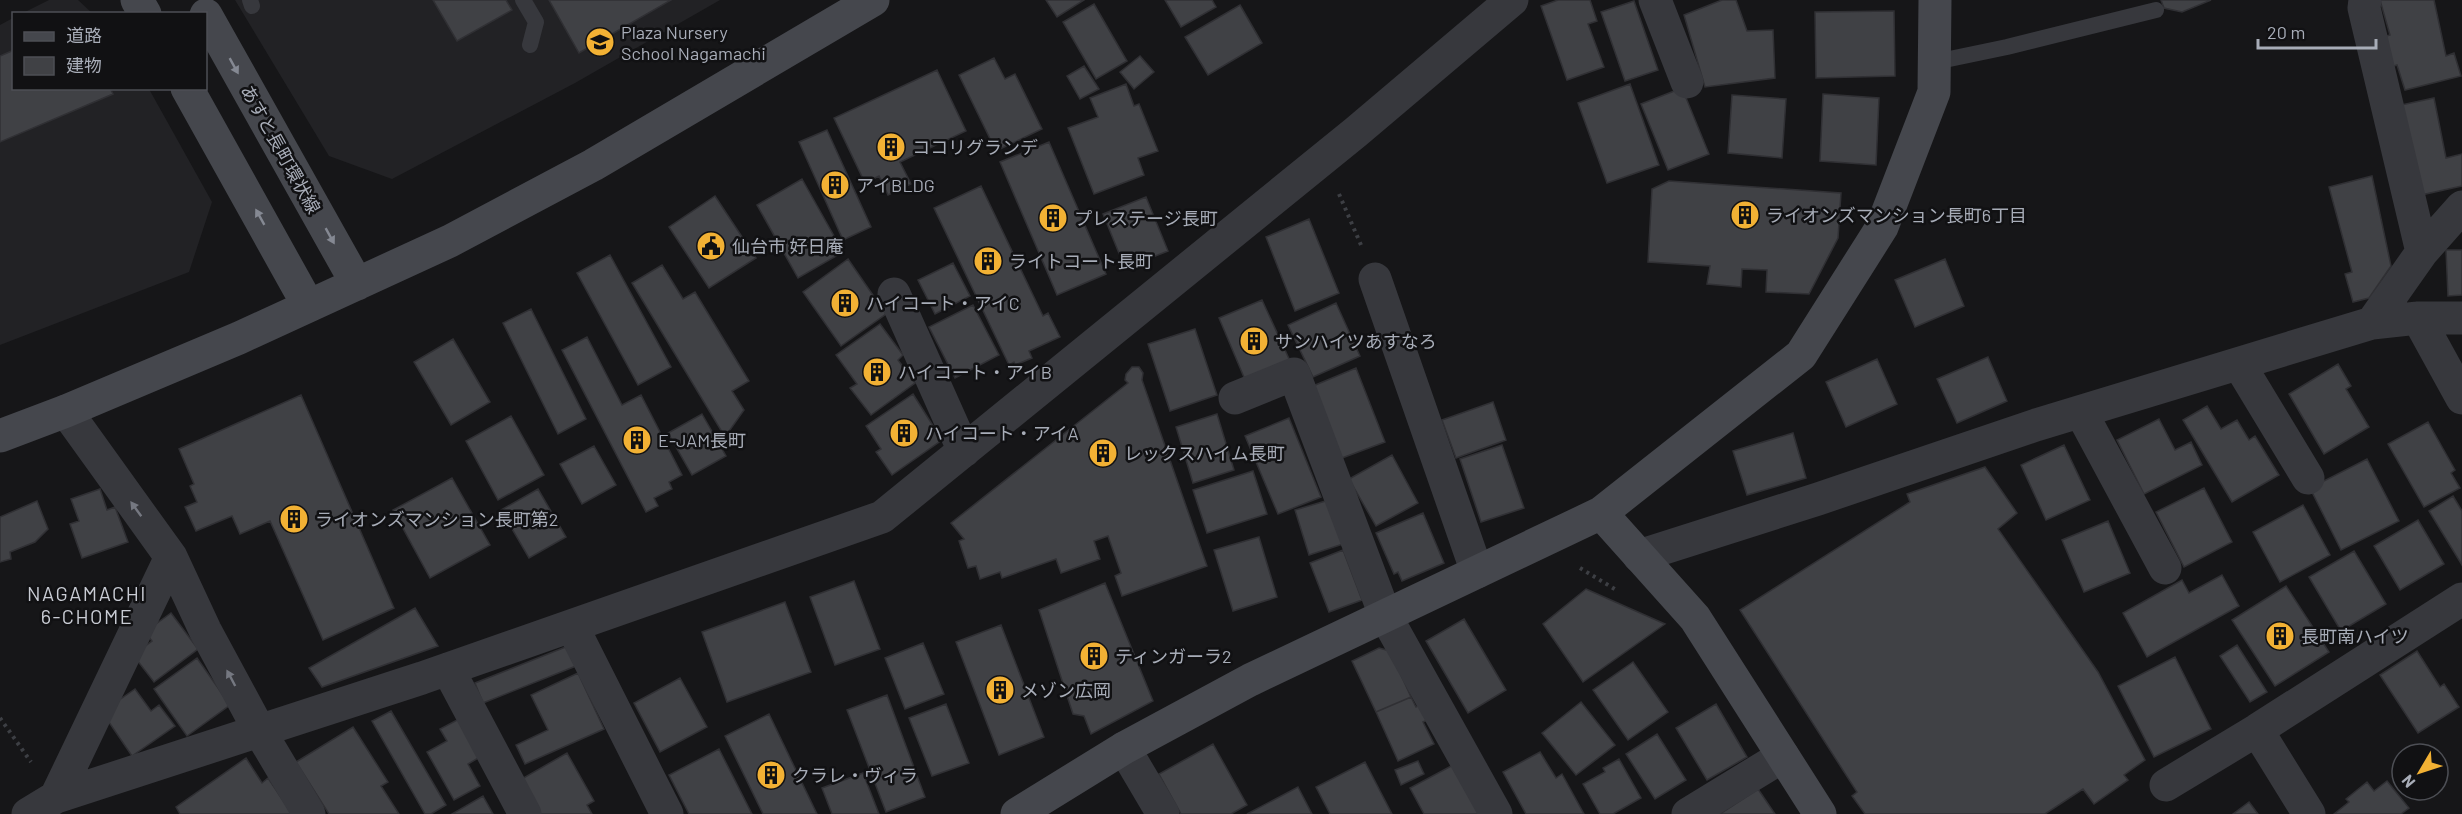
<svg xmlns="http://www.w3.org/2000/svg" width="2462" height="814" viewBox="0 0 2462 814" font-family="Barlow,'Noto Sans JP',sans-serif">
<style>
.built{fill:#222225}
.building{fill:#404145;stroke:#303034;stroke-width:1.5}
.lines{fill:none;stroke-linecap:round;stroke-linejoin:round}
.path{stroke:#3d3f44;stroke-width:4;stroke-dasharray:3 4.5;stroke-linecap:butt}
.lane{stroke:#37383d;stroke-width:16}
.street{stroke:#37383d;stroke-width:33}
.secondary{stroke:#45474d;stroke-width:33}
.oneway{fill:#858993}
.oneway2{fill:#757881}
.labels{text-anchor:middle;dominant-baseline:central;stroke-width:5;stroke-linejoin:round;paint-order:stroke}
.poi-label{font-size:18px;fill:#a8adb8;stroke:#111113;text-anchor:start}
.street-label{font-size:18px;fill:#a8adb8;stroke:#111113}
.neighbourhood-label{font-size:20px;letter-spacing:1.5px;fill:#c9ccd4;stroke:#111113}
</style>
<rect width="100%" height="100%" fill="#161618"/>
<!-- built -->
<path class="built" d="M49,0H78L92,13H23Z
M235,0H720L575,83L392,179L329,156Z
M13,18L14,88L149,89L212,202L189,272L0,345V25Z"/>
<!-- building -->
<path class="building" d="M433,0H506L512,10L457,41Z
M549,0H671L579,53Z
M1046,0H1084L1057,17Z
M1165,0H1212L1216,7L1181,27Z
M1558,0H1590L1597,21L1588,24L1604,67L1567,80L1541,6Z
M1722,0H1736L1747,31L1773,30L1775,78L1705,87L1684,15Z
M2161,0H2211L2182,12L2164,8Z
M2380,0H2434L2446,56L2454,53L2461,76L2405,90L2397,65L2391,67L2383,37L2390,35Z
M1634,1L1658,70L1625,81L1601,12Z
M1094,4L1127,61L1096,79L1063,22Z
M1240,5L1262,43L1208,75L1185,37Z
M1894,11L1895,76L1816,78L1815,12Z
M14,50V88H110L113,94L0,142V56Z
M1140,56L1154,72L1134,89L1120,72Z
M994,58L1005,79L1015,74L1042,129L996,151L959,75Z
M1084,66L1099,89L1080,99L1067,76Z
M937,70L966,131L900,162L911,184L888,195L879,176L865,183L834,118Z
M1126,84L1134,106L1139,104L1158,151L1138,158L1144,175L1094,194L1068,128L1098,117L1090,98Z
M1630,84L1659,165L1607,183L1578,103Z
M1682,88L1709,154L1668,170L1641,104Z
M1823,94L1879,98L1876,165L1820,161Z
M1732,95L1786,99L1782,158L1728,153Z
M2434,98L2446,158L2462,154V186L2421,195L2401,105Z
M827,130L871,227L843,240L799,142Z
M1049,142L1106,274L1057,295L1000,162Z
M2372,176L2391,266L2369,298L2353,302L2345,274L2352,272L2329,187Z
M802,179L843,252L798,278L757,205Z
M1669,181L1841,193L1838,238L1809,294L1766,292L1767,270L1742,269L1741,287L1707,284L1710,266L1648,262L1652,189Z
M981,186L1043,316L1048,313L1060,337L1029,351L1032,358L1015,365L1014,362L1009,365L934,208Z
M715,196L756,258L709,288L669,227Z
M1146,197L1168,251L1125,268L1103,214Z
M1309,219L1339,293L1295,311L1266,237Z
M2446,250H2462V295L2448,296Z
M610,255L671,367L638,385L577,273Z
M848,259L886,314L841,346L803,292Z
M1945,259L1964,306L1915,327L1895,280Z
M953,263L970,296L935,314L918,280Z
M662,265L683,299L695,292L749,381L732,391L744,410L725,437L632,283Z
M1262,300L1291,363L1246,382L1219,318Z
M1336,303L1360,356L1313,377L1288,325Z
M973,305L999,355L955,378L929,327Z
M531,309L586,419L558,434L503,323Z
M880,324L903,355L898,360L915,383L871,415L850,388L857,384L836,355Z
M1195,329L1217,395L1170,411L1148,344Z
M587,337L622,405L641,395L682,475L669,482L672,489L654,498L658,506L646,512L562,350Z
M453,339L490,402L451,425L414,362Z
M1988,357L2007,401L1957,423L1937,379Z
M1877,359L1897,404L1846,427L1826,382Z
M2338,364L2351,386L2346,389L2369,427L2324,454L2289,394Z
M1132,367H1139L1143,373L1142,380L1207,566L1122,596L1115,576L1121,573L1108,536L1094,541L1100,559L1061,573L1056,559L1002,578L1000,572L980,579L976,566L968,568L959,541L964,539L951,523L1128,383L1125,380L1126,374Z
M1356,368L1385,442L1342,458L1313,386Z
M913,394L942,440L892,475L876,452L881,449L866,426Z
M301,395L394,608L323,640L270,521L240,534L232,516L196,531L185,507L197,502L190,486L194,484L179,449Z
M1493,402L1506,440L1456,458L1442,420Z
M2207,406L2221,429L2237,420L2249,440L2255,436L2279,475L2232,502L2183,420Z
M702,414L726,456L692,475L668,433Z
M1217,414L1234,470L1193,483L1176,427Z
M511,416L544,475L498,500L466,441Z
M1289,418L1321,497L1278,514L1245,436Z
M2159,419L2175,450L2191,442L2202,465L2144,494L2117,440Z
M2428,422L2455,470L2451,473L2460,488L2424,507L2388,444Z
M1793,433L1806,478L1747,495L1733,451Z
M1502,445L1524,508L1481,522L1460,459Z
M2064,445L2090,500L2046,520L2021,465Z
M594,446L616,485L582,504L560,464Z
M1392,455L1418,503L1376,526L1349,479Z
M2367,459L2399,521L2341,550L2310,488Z
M1985,467L2017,513L1998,529L2098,672L2145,760L2124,775L2128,780L2094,804L2083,789L2045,814H1865L1852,796L1857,792L1740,610L1910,502L1907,494Z
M1253,471L1267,514L1207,533L1193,490Z
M452,478L490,545L430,578L393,510Z
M2204,488L2232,542L2184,567L2156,512Z
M100,489L107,510L115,507L128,542L82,558L70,524L79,521L71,499Z
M538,489L566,537L529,558L501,510Z
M2453,496L2462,511V565L2429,511Z
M1329,500L1343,544L1309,555L1295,510Z
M37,501L48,529L35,542L10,552L11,559L0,562V517Z
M2303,505L2330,555L2280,582L2253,532Z
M1423,513L1444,563L1402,581L1398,572L1394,574L1376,533Z
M2418,520L2444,564L2400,590L2374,546Z
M2108,521L2130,573L2084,592L2062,540Z
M1259,537L1277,597L1233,611L1214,550Z
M1343,550L1362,600L1329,612L1310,563Z
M2354,551L2386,604L2341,631L2309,577Z
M2222,575L2239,606L2147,657L2123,613L2182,580L2189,593Z
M854,581L880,649L835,665L810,597Z
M1105,583L1153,701L1091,734L1084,716L1073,714L1039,610Z
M2286,586L2329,652L2275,686L2232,620Z
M1586,589L1665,624L1583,682L1543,624Z
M785,602L811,672L727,702L702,632Z
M415,608L438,646L322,687L309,668Z
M171,613L198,649L154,682L133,655L152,641L145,632Z
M1464,619L1506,690L1468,713L1426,641Z
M1001,625L1044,737L999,755L956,642Z
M923,643L944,694L905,709L885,658Z
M2237,645L2267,692L2250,702L2220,656Z
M568,646L576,666L483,703L475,683Z
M1379,648L1390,651L1411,697L1376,712L1352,661Z
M2417,651L2440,687L2444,684L2459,707L2418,733L2380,675Z
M2175,657L2211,729L2154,757L2118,686Z
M197,658L230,705L187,736L154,689Z
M1633,662L1668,712L1628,740L1593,690Z
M578,673L604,729L525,764L516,745L548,730L531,695Z
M680,678L707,727L660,752L634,703Z
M135,689L151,711L159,705L175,726L132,756L102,712Z
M887,695L925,797L886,812L847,710Z
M1411,697L1416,707L1421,704L1430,719L1423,722L1434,744L1398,761L1376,712Z
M1581,702L1615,745L1576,775L1542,733Z
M946,704L969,763L932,776L909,718Z
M1716,704L1747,757L1707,780L1676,728Z
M391,711L446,805L431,814H425L372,721Z
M769,714L817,814H763L725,736Z
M459,719L480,757L468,764L480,786L454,800L427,752L447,741L440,729Z
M353,727L388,782L381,786L399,814H329L296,762Z
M1657,734L1686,780L1655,799L1626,754Z
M1213,744L1247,805L1231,814H1181L1159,774Z
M719,749L752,814H689L669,775Z
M1540,752L1556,778L1562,774L1584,814H1526L1503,772Z
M567,753L594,801L587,805L592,814H539L520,780Z
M246,758L262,783L268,778L292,814H180L176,807Z
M1619,759L1641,798L1613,814H1600L1583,784L1605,772L1603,768Z
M1418,761L1424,774L1401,785L1395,770Z
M1365,762L1392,814H1330L1316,787Z
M1453,765L1480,814H1424L1410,788Z
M863,773L879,814H832L822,788Z
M2387,781L2409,808L2401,814H2334L2349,802L2346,799L2367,782L2374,791Z
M1298,787L1312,814H1247Z
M1758,789L1775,814H1720Z
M483,796L493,814H452Z
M2249,802L2258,814H2233Z"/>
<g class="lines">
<!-- path -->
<path class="path" d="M1339,194L1361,245
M1580,568L1618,591
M0,718L31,762"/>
<!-- lane -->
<path class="lane" d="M250,0L252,6
M523,0L536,22L530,45
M1935,62L2007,47L2156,10"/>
<!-- street -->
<path class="street" d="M1655,0L1687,82
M2365,0L2364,8L2422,252
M1375,279L1477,572
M894,294L964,451
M2418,318L2462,398
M2372,323L2422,252L2462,207
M2239,364L2308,478
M1235,398L1294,374L1385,615L1496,814
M66,411L171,557L205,630L259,730L309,814
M2081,412L2165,568
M1639,556L1818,499L2036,425L2372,323L2418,318H2462
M572,626L667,814
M448,669L525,814
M2257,730L2309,814
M1124,748L1163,814
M2166,785L2257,730L2462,599
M56,797L171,557
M28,814L56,797L422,678L882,517L1356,132L1512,0
M1688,814L1783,756"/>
<!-- secondary -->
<path class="secondary" d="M137,0L145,14
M206,15L357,284
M187,88L308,305
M0,436L66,411L239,338L450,241L593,165L873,0
M1601,513L1695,618L1820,814
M1017,814L1124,748L1250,680L1601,513L1801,355L1882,227L1934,92L1935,0"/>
</g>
<!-- one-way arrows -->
<defs><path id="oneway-solid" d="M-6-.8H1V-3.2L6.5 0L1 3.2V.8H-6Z" transform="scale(1.5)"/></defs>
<g class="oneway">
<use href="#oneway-solid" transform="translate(234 66) rotate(61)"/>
<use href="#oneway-solid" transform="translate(260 217) rotate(-119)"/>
<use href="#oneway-solid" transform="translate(330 236) rotate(61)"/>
</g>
<g class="oneway2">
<use href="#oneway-solid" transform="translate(136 509) rotate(-126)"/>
<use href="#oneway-solid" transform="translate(231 678) rotate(-118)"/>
</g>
<!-- icons -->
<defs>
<g id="school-disc" transform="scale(1.5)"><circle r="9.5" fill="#f2b134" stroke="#111113"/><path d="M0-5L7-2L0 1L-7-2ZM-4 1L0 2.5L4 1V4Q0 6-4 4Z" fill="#111"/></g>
<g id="building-disc" transform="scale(1.5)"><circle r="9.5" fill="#f2b134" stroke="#111113"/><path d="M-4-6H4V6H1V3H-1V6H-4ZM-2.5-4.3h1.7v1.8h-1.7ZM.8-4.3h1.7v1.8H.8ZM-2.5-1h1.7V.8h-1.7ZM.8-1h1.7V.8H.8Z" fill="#111"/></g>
<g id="civic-disc" transform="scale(1.5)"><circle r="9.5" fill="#f2b134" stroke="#111113"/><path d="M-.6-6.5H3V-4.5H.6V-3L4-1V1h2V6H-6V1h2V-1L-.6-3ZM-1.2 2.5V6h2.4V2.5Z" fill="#111"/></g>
</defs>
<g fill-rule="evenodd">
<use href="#school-disc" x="600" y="42"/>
<use href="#building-disc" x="891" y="147"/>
<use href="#building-disc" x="835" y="185"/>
<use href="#building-disc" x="1745" y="215"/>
<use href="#building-disc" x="1053" y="218"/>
<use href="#civic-disc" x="711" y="246"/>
<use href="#building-disc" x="988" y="261"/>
<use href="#building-disc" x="845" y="303"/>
<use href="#building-disc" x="1254" y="341"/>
<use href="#building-disc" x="877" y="372"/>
<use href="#building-disc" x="904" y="433"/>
<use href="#building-disc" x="637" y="440"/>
<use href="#building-disc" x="1103" y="453"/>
<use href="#building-disc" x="294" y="519"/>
<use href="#building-disc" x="2280" y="636"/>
<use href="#building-disc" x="1094" y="656"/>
<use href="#building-disc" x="1000" y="690"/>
<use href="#building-disc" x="771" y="775"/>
</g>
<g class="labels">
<!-- poi labels -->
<g class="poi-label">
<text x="621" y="32">Plaza Nursery<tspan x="621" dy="21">School Nagamachi</tspan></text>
<text x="912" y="147">ココリグランデ</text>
<text x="856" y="185">アイBLDG</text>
<text x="1766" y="215">ライオンズマンション長町6丁目</text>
<text x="1074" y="218">プレステージ長町</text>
<text x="732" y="246">仙台市 好日庵</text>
<text x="1009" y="261">ライトコート長町</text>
<text x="866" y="303">ハイコート・アイC</text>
<text x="1275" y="341">サンハイツあすなろ</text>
<text x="898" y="372">ハイコート・アイB</text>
<text x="925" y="433">ハイコート・アイA</text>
<text x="658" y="440">E-JAM長町</text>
<text x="1124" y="453">レックスハイム長町</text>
<text x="315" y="519">ライオンズマンション長町第2</text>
<text x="2301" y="636">長町南ハイツ</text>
<text x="1115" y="656">ティンガーラ2</text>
<text x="1021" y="690">メゾン広岡</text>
<text x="792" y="775">クラレ・ヴィラ</text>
</g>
<!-- street labels -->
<g class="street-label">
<text transform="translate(281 149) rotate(61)">あすと長町環状線</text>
</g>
<!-- neighbourhood labels -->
<g class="neighbourhood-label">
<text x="87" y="593">NAGAMACHI<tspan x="87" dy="23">6-CHOME</tspan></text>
</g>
</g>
<!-- legend -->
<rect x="12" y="12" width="195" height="78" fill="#111113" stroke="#4d4f55" stroke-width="1.5"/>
<rect x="24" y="32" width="30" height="9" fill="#45474d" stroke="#4d4f55" stroke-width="1.5"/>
<text x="66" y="42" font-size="18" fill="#a8adb8">道路</text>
<rect x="24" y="57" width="30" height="18" fill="#404145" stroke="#4d4f55" stroke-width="1.5"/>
<text x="66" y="72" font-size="18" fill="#a8adb8">建物</text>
<!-- north arrow -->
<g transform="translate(2420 772) rotate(231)"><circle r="28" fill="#111113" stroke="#4d4f55" stroke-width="1.5"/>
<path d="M0-4.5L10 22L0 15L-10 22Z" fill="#f2b134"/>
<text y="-9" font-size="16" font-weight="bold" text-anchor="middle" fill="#a8adb8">N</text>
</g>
<!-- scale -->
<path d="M2258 39v9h118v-9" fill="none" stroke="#a8adb8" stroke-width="3"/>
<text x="2267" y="39" font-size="18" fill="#a8adb8" stroke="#111113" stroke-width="4.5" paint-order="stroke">20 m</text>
</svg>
